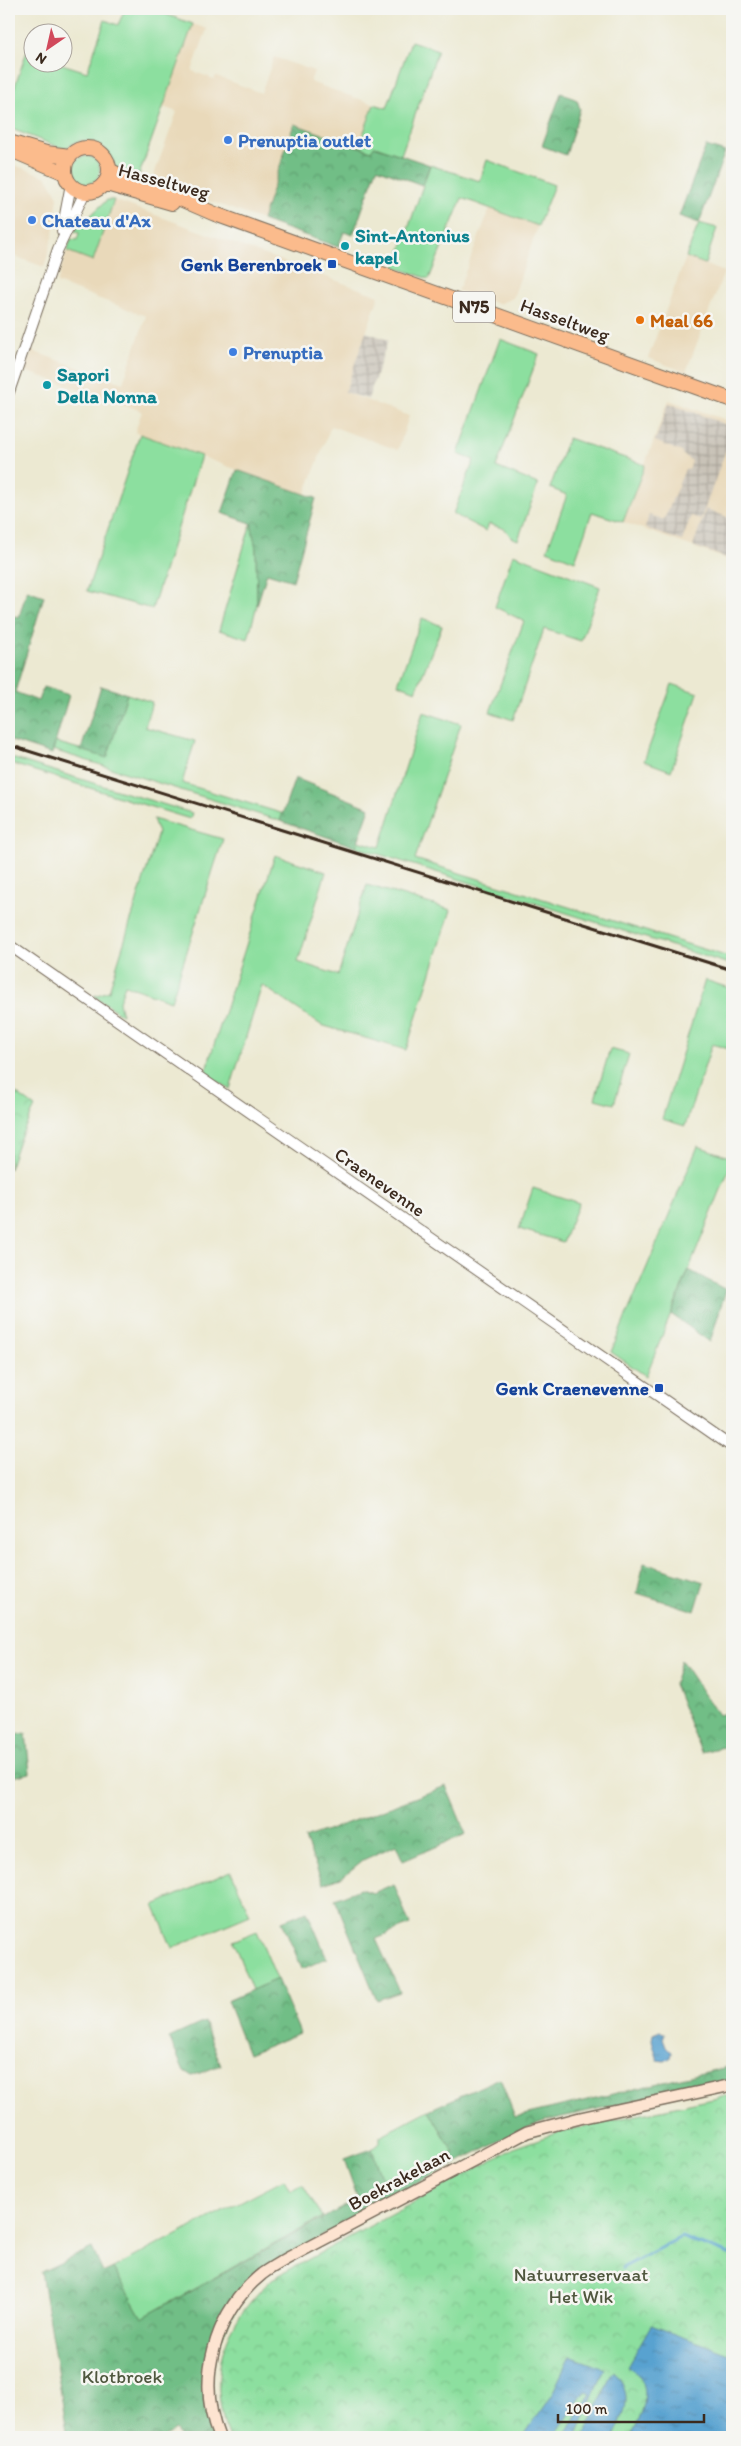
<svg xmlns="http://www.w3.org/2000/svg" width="741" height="2446" font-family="Itim,sans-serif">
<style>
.built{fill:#e9d9ba}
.industrial{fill:url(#industrial-grid)}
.grass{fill:#8cdf9f;stroke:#64845e}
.forest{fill:url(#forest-crowns);stroke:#567452}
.park{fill:url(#park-crowns);stroke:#64845e}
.water{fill:url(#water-ripples);stroke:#4a6677}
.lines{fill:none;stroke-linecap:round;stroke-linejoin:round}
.stream{stroke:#59a2d0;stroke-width:3}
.tertiary-casing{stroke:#796d5d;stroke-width:12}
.secondary-casing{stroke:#796d5d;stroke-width:14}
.primary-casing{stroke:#796d5d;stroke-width:16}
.tertiary{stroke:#fff;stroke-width:10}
.secondary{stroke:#fde4d1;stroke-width:11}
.primary{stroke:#fbbb8c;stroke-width:14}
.rail{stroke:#3b2a1e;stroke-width:3}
.shop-dot{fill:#3f7fe0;stroke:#f6f6f2;stroke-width:2}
.culture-dot{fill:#0f9aa8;stroke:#f6f6f2;stroke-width:2}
.transit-dot{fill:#1a4fb4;stroke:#f6f6f2;stroke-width:2}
.food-dot{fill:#e8710a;stroke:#f6f6f2;stroke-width:2}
.labels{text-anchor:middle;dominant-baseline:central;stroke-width:5;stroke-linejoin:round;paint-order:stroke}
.shield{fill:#f6f6f2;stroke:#73675e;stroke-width:1}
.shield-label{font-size:18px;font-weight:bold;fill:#3b2a1e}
.shop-label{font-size:19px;font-weight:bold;fill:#366cbe;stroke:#f6f6f2;text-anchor:start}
.street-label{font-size:19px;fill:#3b2a1e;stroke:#f6f6f2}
.culture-label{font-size:19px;font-weight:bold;fill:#0d838f;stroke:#f6f6f2;text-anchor:start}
.transit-label{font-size:19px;font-weight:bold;fill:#164399;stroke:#f6f6f2;text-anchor:end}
.food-label{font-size:19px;font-weight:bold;fill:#c56008;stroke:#f6f6f2;text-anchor:start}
.park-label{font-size:19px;fill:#4f573e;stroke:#f6f6f2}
</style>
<defs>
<pattern id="industrial-grid" width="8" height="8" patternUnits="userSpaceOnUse" patternTransform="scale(1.25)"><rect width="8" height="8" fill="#c9c3b8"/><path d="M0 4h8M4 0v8" fill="none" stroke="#a49f95"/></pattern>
<pattern id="forest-crowns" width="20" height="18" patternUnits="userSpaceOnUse" patternTransform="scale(1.25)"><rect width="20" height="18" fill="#71be86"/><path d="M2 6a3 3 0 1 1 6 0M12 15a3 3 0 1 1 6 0" fill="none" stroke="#5e9b6d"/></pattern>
<pattern id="park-crowns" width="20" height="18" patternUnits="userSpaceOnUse" patternTransform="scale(1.25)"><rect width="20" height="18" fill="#8cdf9f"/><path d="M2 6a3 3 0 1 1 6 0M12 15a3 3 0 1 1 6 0" fill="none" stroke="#7ac088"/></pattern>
<pattern id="water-ripples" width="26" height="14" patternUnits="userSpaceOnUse" patternTransform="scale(1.25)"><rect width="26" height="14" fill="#59a2d0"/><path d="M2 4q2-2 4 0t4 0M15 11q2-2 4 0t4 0" fill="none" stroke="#4b84a8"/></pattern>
</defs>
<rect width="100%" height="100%" fill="#f6f6f2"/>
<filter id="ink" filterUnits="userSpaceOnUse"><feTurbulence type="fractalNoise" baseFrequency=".02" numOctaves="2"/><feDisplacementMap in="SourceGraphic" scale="10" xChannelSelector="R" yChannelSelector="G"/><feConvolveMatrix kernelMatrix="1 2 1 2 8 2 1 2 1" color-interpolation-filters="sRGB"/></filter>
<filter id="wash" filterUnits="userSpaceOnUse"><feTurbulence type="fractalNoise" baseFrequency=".0096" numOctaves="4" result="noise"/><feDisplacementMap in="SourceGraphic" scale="20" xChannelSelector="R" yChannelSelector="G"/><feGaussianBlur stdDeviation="1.12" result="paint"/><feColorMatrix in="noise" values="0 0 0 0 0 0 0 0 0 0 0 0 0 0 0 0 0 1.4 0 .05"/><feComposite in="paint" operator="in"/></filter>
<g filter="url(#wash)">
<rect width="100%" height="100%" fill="#ece9d2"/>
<g class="built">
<path d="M193 24 207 29 192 71 214 79 216 76 261 93 274 57 314 71 310 82 374 104 359 146 294 124 262 220 152 180 177 112 163 107Z"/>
<path d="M9 163 47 177 58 197 53 235 44 267 9 254Z"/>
<path d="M114 200 379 296 345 392 409 416 398 450 331 426 305 495 135 432 142 411 25 371 32 351 123 383 146 316 57 283 67 251 93 260Z"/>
<path d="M490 208 538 226 513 298 498 304 458 291Z"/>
<path d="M686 257 724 272 686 372 648 358Z"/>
<path d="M669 400 732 422V561L623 522Z"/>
</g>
<g class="industrial">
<path d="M366 332 388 340 368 399 345 392Z"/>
<path d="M669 403 732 427V433L701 519 691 516 682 541 645 528 649 515 664 520 685 469 689 470 692 461 683 455 682 452 655 441Z"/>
<path d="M706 509 732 519V543L727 558 693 546Z"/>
</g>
<g class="grass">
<path d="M125 9H151L193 24 139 175 116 168C110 153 98 138 80 141 73 142 69 148 61 148L9 128V103L27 51 32 53V62L59 63 87 72 105 20 118 25Z"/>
<path d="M411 41 438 50 401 155 375 146 371 151 359 146 374 104 387 108Z"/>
<circle cx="86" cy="170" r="14"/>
<path d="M487 160 554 185 538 226 462 198 429 279 395 267 430 165 480 181Z"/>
<path d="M107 200H114L93 261 67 251 71 239 77 240 79 233 74 231Z"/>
<path d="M699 223 717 228 705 264 686 257Z"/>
<path d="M500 339 539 354 496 467 538 484 518 540 511 537 505 529 489 524 486 531 453 514 474 460 458 454Z"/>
<path d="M140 434 201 456 152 609 87 591Z"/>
<path d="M568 438 645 465 623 522 592 512 575 561 547 550 567 495 550 488Z"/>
<path d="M251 523 256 549 257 605 248 639 219 630Z"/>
<path d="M513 554 600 587 581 641 544 629 513 720 490 712 524 621 495 607Z"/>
<path d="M422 618 442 626 416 691 398 684Z"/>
<path d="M672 684 698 693 671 771 644 761Z"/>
<path d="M127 694 152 702 145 727 195 741 182 783 284 814 280 821 53 750 55 742 107 757Z"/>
<path d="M423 712 461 724 415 859 732 958V965L356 847 358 841 380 847Z"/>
<path d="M9 757 18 760 192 813 190 819 9 763Z"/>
<path d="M153 819 223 839 171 1001 125 985 119 1002 122 1015 94 996 109 991 158 833Z"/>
<path d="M275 855 326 872 298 962 338 975 367 885 451 910 406 1050 321 1025 262 985 230 1089 205 1073Z"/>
<path d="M705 980 732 989V1050L712 1044 685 1126 662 1119Z"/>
<path d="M610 1049 629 1054 614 1104 595 1099Z"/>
<path d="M698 1146 732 1158V1162L646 1376 611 1352Z"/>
<path d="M533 1188 579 1203 563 1242 519 1229Z"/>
<path d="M231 1871 250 1915 172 1948 154 1905Z"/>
<path d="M257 1931 277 1979 252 1990 233 1941Z"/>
<path d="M429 2110 454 2153 384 2184 372 2149 380 2142V2136Z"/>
<path d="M284 2179 290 2191 302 2184 323 2217 142 2318 113 2268Z"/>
</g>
<g class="forest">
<path d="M561 93 577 100 580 109 566 155 542 146Z"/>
<path d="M294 124 371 151 374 146 430 165 422 185 377 168 353 235 344 232 338 247 262 220Z"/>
<path d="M706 146 725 152 699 223 679 216Z"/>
<path d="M237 470 316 498 293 581 267 573 257 605 256 549 251 523 222 513Z"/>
<path d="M27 590 44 596 15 692 38 701 43 687 69 695 52 754 9 740V615L19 617Z"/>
<path d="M101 686 127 694 107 758 81 750Z"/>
<path d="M295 778 370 808 356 847 280 821Z"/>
<path d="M689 1270 726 1290 710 1342 671 1314Z"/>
<path d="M644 1563 704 1582 695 1611 637 1593Z"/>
<path d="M681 1660 718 1715 732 1712V1745L701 1752 674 1684Z"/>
<path d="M26 1733 30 1773 9 1778V1736Z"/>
<path d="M446 1786 466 1834 403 1861 396 1845 363 1860 341 1878 323 1884 305 1839Z"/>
<path d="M394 1884 410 1925 376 1939 400 1992 377 2000 335 1899 360 1889 373 1893Z"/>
<path d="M307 1911 327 1958 302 1969 282 1921Z"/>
<path d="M277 1979 300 2033 248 2054 227 2001Z"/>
<path d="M204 2022 221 2065 192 2076 184 2071 169 2038Z"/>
<path d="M732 2066V2079L544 2121 512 2134 393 2196 253 2275 205 2370 204 2397 212 2437H178L175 2430 163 2437H68L41 2272 92 2248 103 2273 113 2268 142 2318 358 2199 344 2159 372 2149 384 2184 454 2153 429 2110 500 2078 515 2117Z"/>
</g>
<g class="park">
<path d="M9 1088 35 1107 19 1140 9 1169Z"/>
<path d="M732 2095V2437H228C207 2369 222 2327 272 2279L516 2147 562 2131Z"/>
</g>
<g class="water">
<path d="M660 2031 665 2034 663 2038 666 2046 671 2051 670 2058 665 2061 658 2060 652 2041 653 2034Z"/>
<path d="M651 2325 732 2355V2437H631C639 2422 652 2394 640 2377 637 2373 631 2370 627 2367Z"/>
<path d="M570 2356 605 2369 576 2437H564L591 2393 585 2390 554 2437H523L552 2394Z"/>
<path d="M615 2371C634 2397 625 2411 614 2437H584L609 2380Z"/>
</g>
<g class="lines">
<path class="stream" d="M622 2268 681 2237 732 2256"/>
</g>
</g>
<g filter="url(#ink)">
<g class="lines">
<g class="tertiary-casing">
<g id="tertiary">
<path d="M62 231 71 184"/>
<path d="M9 392 58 249 85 192"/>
<path d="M9 945 732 1447"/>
</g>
</g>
<g class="secondary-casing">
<path id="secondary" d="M219 2437C196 2380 214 2313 262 2274 270 2268 279 2263 288 2258L527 2132 580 2118 732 2085"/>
</g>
<g class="primary-casing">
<g id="primary">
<path d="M9 142 46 153 70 156"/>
<circle cx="87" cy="170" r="22"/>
<path d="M11 150 65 173"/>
<path d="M109 170 125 178 155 188 215 214 732 400"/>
<path d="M103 185H110L172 203"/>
</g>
</g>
<use href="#tertiary" class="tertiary"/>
<use href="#secondary" class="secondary"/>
<use href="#primary" class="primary"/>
<path class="rail" d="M9 745 732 970"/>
</g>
</g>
<g class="shop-dot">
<circle cx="228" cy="140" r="5"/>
<circle cx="32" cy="220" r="5"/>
<circle cx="233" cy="352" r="5"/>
</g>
<g class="culture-dot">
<circle cx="345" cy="246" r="5"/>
<circle cx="47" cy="385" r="5"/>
</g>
<g class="transit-dot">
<rect x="327" y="259" width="10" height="10" rx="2.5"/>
<rect x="654" y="1383" width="10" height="10" rx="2.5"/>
</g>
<circle class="food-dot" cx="640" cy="320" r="5"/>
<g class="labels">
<rect class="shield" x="453" y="291.5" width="42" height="31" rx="4"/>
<g class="shield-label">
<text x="474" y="307">N75</text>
</g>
<g class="shop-label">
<text x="238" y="140">Prenuptia outlet</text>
<text x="42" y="220">Chateau d'Ax</text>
<text x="243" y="352">Prenuptia</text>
</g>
<g class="street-label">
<text transform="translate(164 181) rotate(15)">Hasseltweg</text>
<text transform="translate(565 320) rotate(20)">Hasseltweg</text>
<text transform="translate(380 1182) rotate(35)">Craenevenne</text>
<text transform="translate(399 2179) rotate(-28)">Boekrakelaan</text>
</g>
<g class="culture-label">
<text x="355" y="235">Sint-Antonius<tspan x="355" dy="22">kapel</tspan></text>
<text x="57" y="374">Sapori<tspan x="57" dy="22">Della Nonna</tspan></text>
</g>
<g class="transit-label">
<text x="322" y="264">Genk Berenbroek</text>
<text x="649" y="1388">Genk Craenevenne</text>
</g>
<g class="food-label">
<text x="650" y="320">Meal 66</text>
</g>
<g class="park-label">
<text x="581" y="2274">Natuurreservaat<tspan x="581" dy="22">Het Wik</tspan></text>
<text x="122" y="2376">Klotbroek</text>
</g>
</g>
<rect width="741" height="2446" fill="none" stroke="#f6f6f2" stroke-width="30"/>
<g transform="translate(48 48) rotate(214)"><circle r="24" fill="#f6f6f2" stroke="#aba49d"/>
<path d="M0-4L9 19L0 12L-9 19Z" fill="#d1495b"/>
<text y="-8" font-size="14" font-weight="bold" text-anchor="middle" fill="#3b2a1e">N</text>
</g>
<path d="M558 2414v8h146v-8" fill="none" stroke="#3b2a1e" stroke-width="2.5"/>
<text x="566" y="2414" font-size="15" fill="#3b2a1e" stroke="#f6f6f2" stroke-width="4" paint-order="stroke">100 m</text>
</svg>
